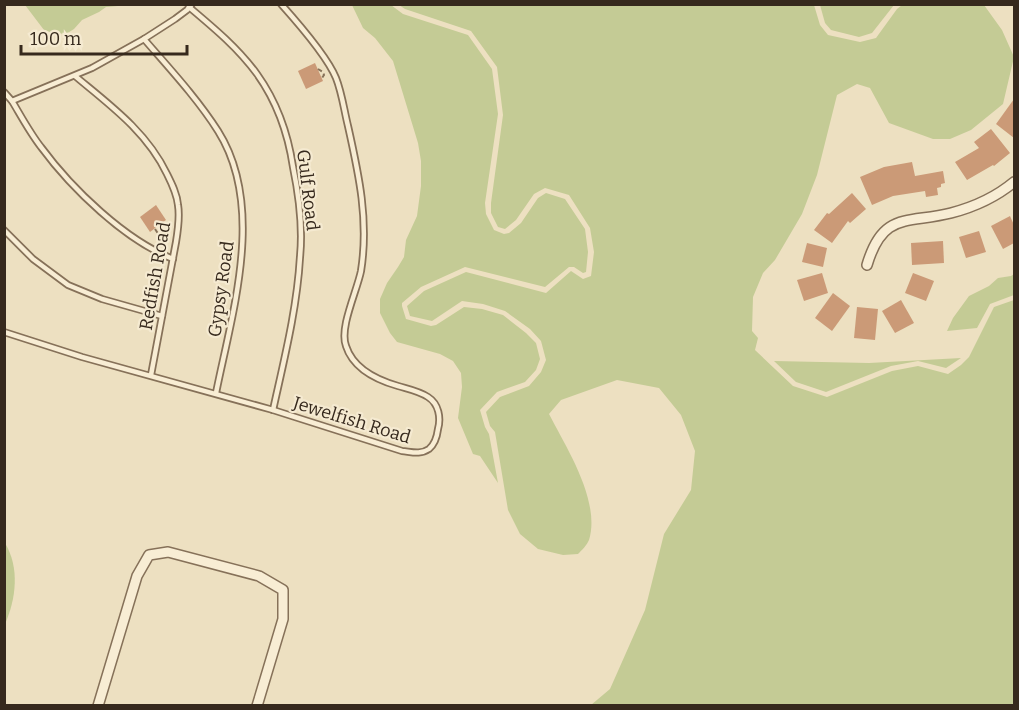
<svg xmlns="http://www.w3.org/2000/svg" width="1019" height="710" font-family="Bitter,serif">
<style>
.green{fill:#c4cb95}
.building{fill:#cb9a77}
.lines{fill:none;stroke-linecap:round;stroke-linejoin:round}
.service-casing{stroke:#867159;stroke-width:8}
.minor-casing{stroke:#867159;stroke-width:12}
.path{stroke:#867159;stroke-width:2;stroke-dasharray:4.5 3;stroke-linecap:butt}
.service{stroke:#f8edd4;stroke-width:4.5}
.minor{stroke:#f8edd4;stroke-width:9}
.labels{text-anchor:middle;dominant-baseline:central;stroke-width:4.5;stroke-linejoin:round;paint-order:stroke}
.street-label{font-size:18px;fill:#36291d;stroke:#f5ead1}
</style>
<rect width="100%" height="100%" fill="#ede0c1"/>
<g class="green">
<path d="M25 5H130L106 7 99 12 82 20 74 29 66 34 53 33 44 30Z"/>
<path d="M352 5H391L403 14 468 35 492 69 498 114 485 203 486 214 494 230 504 234 509 233 521 223 538 198 546 193 565 199 585 229 588 252 586 272 583 273 574 267H569L545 287 465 267 421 287 402 303V306L406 319 431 326 436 325 464 307 482 309 503 315 526 333 536 343 540 359 536 370 525 382 497 392 480 410 485 427 489 434 498 483 480 456 473 454 458 418 462 387 461 373 453 361 440 354 397 342 390 333 380 313V299L387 283 398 267 404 257 406 240 417 216 421 186V161L418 143 393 61 375 38 363 28Z"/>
<path d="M399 5H814L820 25 828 35 860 42 876 38 897 9 902 5H984L1002 30 1014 57 1003 104 971 130 950 139H933L889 123 870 88 857 84 837 95 817 175 802 214 775 260 763 273 753 297 752 331 758 338 755 350 793 386 827 397 892 371 918 366 948 374 961 365 969 357 994 307 1014 300V705H591L610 689 645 610 664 534 691 490 695 451 681 415 659 388 617 380 561 400 549 414C566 447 601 501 589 540 587 545 582 550 578 554L563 555 538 549 520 534 508 510 495 432 490 426 486 412 500 397 529 386 541 372 546 360 541 341 530 329 505 311 483 304 462 301 432 321 410 316 407 306 424 291 466 272 546 293 571 271 583 279 591 276 594 252 590 228 569 195 545 188 534 194 516 220 505 229 498 227 491 213V203L503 115 497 67 471 31 405 9Z"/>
<path d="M820 5V4L894 5 872 33 859 37 831 30 825 23Z"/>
<path d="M1014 274V295L990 304 977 328 947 331 953 318 969 296 989 286 998 278 1011 276Z"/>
<path d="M961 358 946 368 918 361 891 366 826 392 796 382 774 361 869 363Z"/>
<path d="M5 543C20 568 16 599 5 624Z"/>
</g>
<g class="building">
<path d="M315 63 323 81 306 89 298 71Z"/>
<path d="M1014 99V138L996 124Z"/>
<path d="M991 129 1010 153 994 166 993 165 967 180 955 162 979 148 974 142Z"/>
<path d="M912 162 915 176 943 171 945 183 941 184V187L937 188 938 195 926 197 925 191 893 196 872 205 860 177 884 167Z"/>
<path d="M852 193 866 209 850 223 848 221 832 243 814 230 827 213 829 214Z"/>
<path d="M156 205 166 220 150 232 140 217Z"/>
<path d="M1010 216 1014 225V243L1003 249 991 226Z"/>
<path d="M979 231 986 252 966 258 959 237Z"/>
<path d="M943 241 944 263 912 265 911 243Z"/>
<path d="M807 243 827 248 823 267 802 262Z"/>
<path d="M822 273 828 293 804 301 797 280Z"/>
<path d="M913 273 934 281 926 301 905 293Z"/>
<path d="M833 293 850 306 832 331 815 318Z"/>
<path d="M901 300 914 323 895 333 882 311Z"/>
<path d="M857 307 878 309 875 340 854 338Z"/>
</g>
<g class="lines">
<g class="service-casing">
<g id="service">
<path d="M189 7C214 28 238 48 257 74 277 102 288 133 293 167 299 196 303 227 300 257 297 309 284 360 273 410"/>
<path d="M144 39C169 68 197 98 218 131 266 207 232 313 216 393"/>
<path d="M75 76C110 105 147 132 167 174 172 184 177 194 178 205 180 217 178 230 176 242L151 375"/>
<path d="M4 92 12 101 92 68 144 39 175 19 187 10 192 4"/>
<path d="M12 101C21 116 30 133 41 147 72 189 125 240 173 259"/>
<path d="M4 230 33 259 68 285 102 299 162 316"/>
<path d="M4 332 82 357 273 410 402 451C412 452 420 455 429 449 435 444 437 437 438 429 441 418 439 404 428 397 419 391 408 389 398 386 377 380 353 368 346 346 339 328 357 291 361 271 369 221 359 175 348 126 344 110 342 93 336 78 327 56 298 23 281 4"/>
</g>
</g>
<g class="minor-casing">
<g id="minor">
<path d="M867 265C883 211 907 224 951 213 974 207 996 197 1014 182"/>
<path d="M98 706 137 576 149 555 168 552 259 576 283 590V619L257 706"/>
</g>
</g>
<g class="path">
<path d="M318 69 323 72 324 75 322 78"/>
<path d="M163 223 165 226"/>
<path d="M155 229 161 238"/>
</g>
<use href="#service" class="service"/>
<use href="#minor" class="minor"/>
</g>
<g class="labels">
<g class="street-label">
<text transform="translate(308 190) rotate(83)">Gulf Road</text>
<text transform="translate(155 276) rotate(-80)">Redfish Road</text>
<text transform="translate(221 289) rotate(-82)">Gypsy Road</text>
<text transform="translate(352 420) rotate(17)">Jewelfish Road</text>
</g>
</g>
<rect width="1019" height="710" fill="none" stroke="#36291d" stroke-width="12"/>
<path d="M21 45v9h166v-9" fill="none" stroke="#36291d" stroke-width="3"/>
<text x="30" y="45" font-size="18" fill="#36291d" stroke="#f5ead1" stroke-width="4.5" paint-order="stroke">100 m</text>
</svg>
